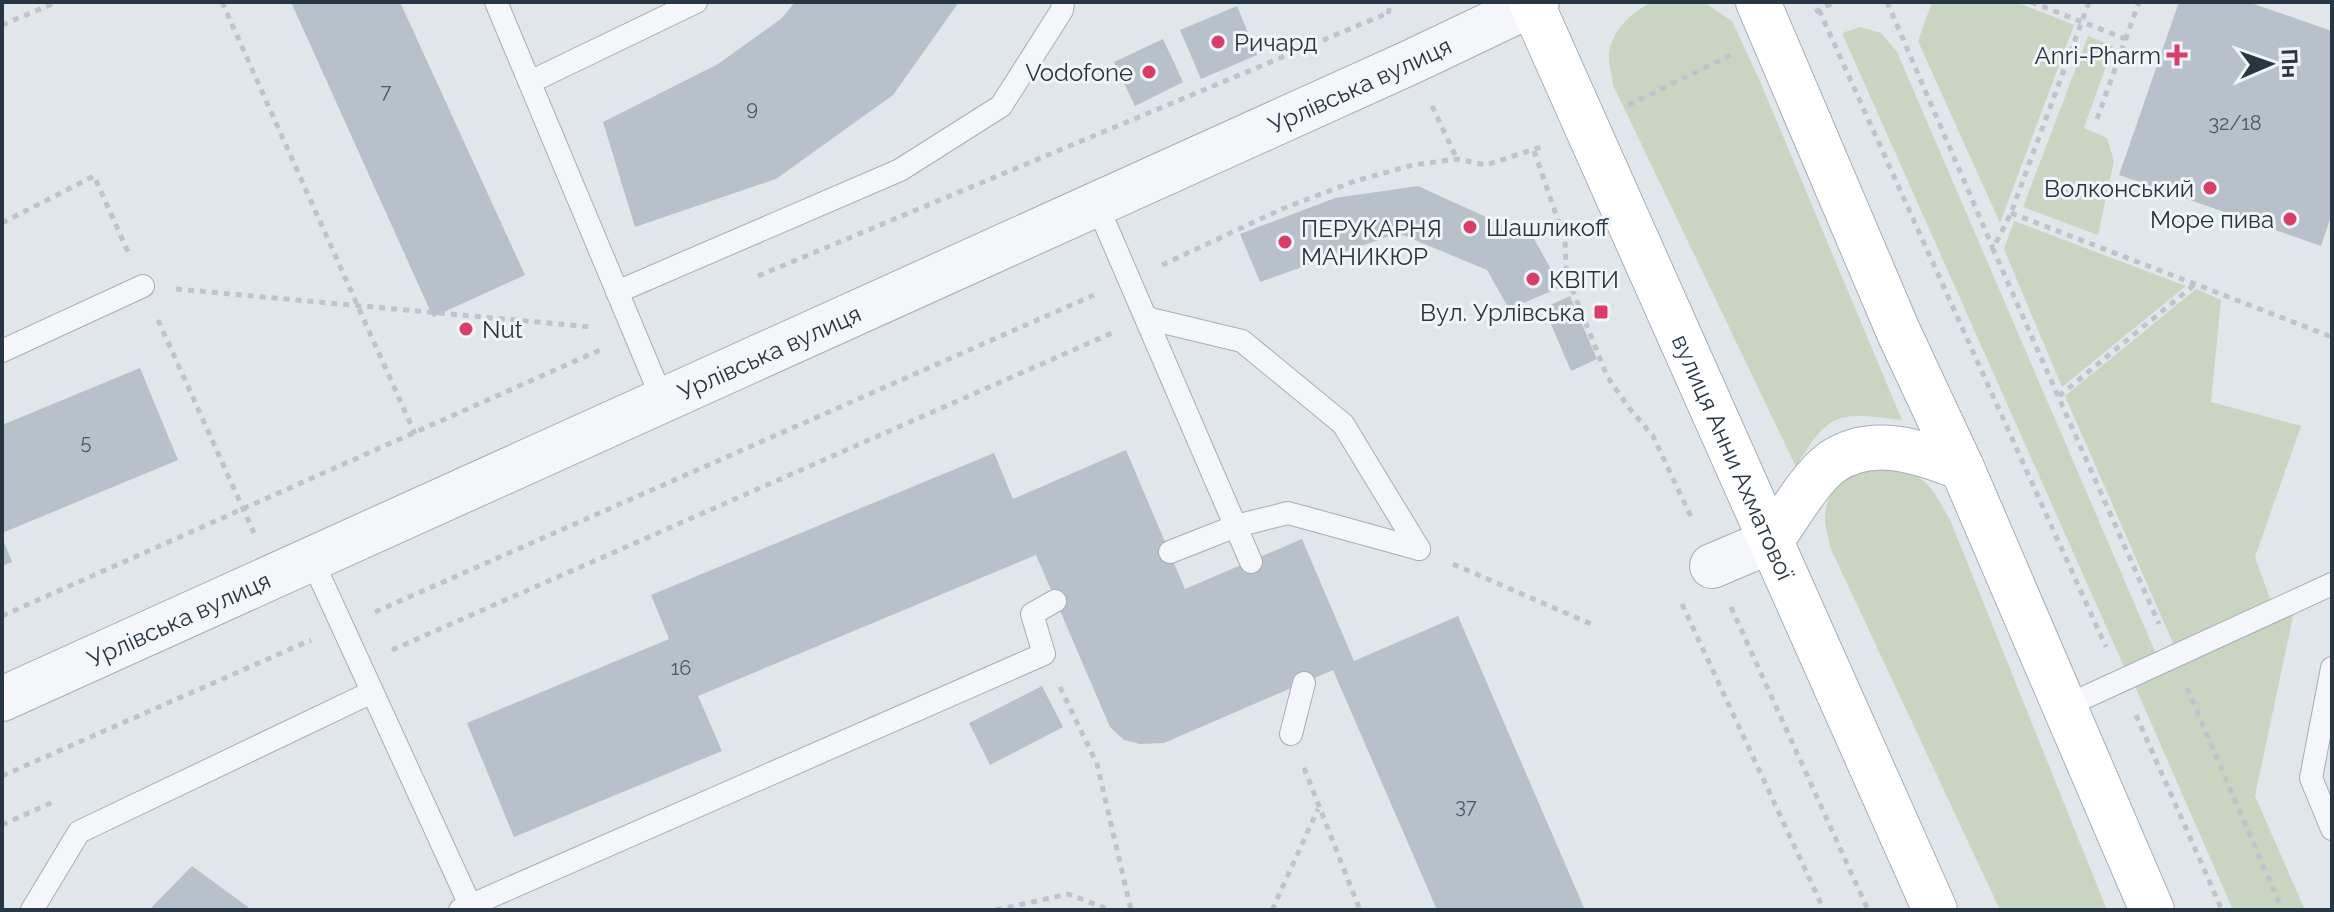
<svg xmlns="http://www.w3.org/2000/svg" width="2334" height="912" font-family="Raleway,sans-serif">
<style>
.green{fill:#c9d5c1}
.building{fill:#b8c0c9}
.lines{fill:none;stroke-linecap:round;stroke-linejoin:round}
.service-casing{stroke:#a6aeb6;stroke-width:24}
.minor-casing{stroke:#a6aeb6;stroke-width:46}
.secondary-casing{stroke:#a6aeb6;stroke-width:46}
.path{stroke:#bfc4ca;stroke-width:5;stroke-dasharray:6 6;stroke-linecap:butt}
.service{stroke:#f4f6f9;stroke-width:22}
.minor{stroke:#f4f6f9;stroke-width:44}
.secondary{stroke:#fff;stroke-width:44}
.poi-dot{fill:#d93d68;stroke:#f1f5f8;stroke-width:3}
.labels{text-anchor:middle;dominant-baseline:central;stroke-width:6;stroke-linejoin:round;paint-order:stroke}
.number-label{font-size:20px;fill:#4c5865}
.poi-label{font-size:24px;fill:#283644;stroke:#f1f5f8;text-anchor:start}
.street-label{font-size:24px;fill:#283644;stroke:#f1f5f8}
</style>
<rect width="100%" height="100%" fill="#e1e6eb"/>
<g class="green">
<path d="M1653 2H1696L1708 5 1732 21 1759 79 1902 420C1838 412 1829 411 1796 467L1613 85C1612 75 1608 62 1609 53 1613 28 1633 11 1653 2Z"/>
<path d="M1932 2H2016L2074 25 2000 223 1918 41Z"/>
<path d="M1860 27 1881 33 1897 52 2157 656 2126 671 1842 33Z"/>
<path d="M2088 36 2113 46 2084 128 2107 138 2114 161 2098 235 2023 207Z"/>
<path d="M2014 221 2186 286 2062 387 2004 249Z"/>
<path d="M2196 289 2221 300 2211 402 2301 426 2255 557 2273 607 2176 650 2065 396Z"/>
<path d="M1882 465C1927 474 1930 484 1951 522L2107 910H2000L1830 547C1829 537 1824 525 1825 515 1828 482 1854 472 1882 465Z"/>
<path d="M2295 607 2255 796 2305 910H2233L2134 684Z"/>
</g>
<g class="building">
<path d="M291 2H400L525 275 433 317Z"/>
<path d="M795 2H959L893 95 776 179 635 227 603 122 718 64 782 18Z"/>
<path d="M2179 2H2248L2332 31V213L2321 246 2119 175Z"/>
<path d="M1237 6 1257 55 1201 79 1180 30Z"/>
<path d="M1163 39 1183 82 1135 106 1114 62Z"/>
<path d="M1418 186 1534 239 1561 287 1509 309 1487 270 1398 233 1260 282 1240 234 1335 198Z"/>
<path d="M1570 296 1597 359 1571 371 1544 308Z"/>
<path d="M140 368 178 460 2 533V425Z"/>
<path d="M1126 450 1185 589 1302 539 1354 661 1458 616 1585 910H1437L1333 670 1164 743 1140 744 1124 740 1110 727 1036 555 698 696 722 751 514 837 467 723 669 639 651 595 994 453 1013 499Z"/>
<path d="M2 537 12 562 2 566Z"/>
<path d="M1042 686 1063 727 990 765 969 723Z"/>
<path d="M192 866 252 910H149Z"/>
</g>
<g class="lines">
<g class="service-casing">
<g id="service">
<path d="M496 2 663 401"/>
<path d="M530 82 696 2"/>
<path d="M1097 205 1251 562"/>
<path d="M617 292 900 170 1001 106 1062 10 1063 2"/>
<path d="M1146 318 1242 341 1343 424 1419 549"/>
<path d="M2 351 143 286"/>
<path d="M1170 552 1236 526 1288 513 1419 549"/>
<path d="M312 560 470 905"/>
<path d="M2332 668 2311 778 2332 829"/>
<path d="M2066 706 2332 584"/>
<path d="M1291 734 1304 683"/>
<path d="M32 910 79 832 372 692"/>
<path d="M460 910 1044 654 1032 614 1055 601"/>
</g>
</g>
<g class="minor-casing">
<g id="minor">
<path d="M1712 566 1771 541"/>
<path id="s1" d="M2 699 1411 62 1537 2"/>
</g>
</g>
<g class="secondary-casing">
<g id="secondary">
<path id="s2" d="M1531 2 1935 910"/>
<path d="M1758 2 1899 333 1962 468 2152 910"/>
<path d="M1771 541C1787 519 1810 478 1832 462 1873 434 1919 452 1962 468"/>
</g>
</g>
<g class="path">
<path d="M222 2 415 434"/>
<path d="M1887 2 1993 248"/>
<path d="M2031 2 2126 39"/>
<path d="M2089 2 2011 213 1993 249 2159 624"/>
<path d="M1819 10 2106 647"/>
<path d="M1815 12 1835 2"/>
<path d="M1388 14 1391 2"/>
<path d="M2 25 57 2"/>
<path d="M1628 105 1731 55"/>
<path d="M1432 106 1457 159"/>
<path d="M2097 119 2139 2"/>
<path d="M1534 151 1565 240 1566 267 1572 289 1607 376 1629 408 1653 436 1693 521"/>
<path d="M2011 213 2332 337"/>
<path d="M2 223 94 176 128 252"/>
<path d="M1162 265 1282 209 1355 181 1413 165 1457 159 1486 165 1544 146"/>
<path d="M758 276 1388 13"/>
<path d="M176 289 592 327"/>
<path d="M158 320 254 533"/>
<path d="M2059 396 2194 285"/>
<path d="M1453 564 1591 624"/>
<path d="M1682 604 1824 910"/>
<path d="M1731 607 1868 910"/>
<path d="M375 612 1094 295"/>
<path d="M2 616 600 350"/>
<path d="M392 650 1112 333"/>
<path d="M1060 687 1097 764 1131 910"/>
<path d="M2187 688 2282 910"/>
<path d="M2136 715 2222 910"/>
<path d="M1304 768 1360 910"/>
<path d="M2 776 311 640"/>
<path d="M2 825 55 801"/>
<path d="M996 910 1068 894 1110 910"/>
<path d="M1272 910 1318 809"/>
</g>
<use href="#service" class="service"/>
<use href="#minor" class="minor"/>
<use href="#secondary" class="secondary"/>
</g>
<g class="poi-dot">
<circle cx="1218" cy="42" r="8"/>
<path d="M2173 43h8v8h8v8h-8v8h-8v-8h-8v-8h8z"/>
<circle cx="1149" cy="72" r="8"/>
<circle cx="2210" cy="188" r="8"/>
<circle cx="2290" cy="219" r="8"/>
<circle cx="1470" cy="227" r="8"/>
<circle cx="1285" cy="242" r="8"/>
<circle cx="1533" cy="279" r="8"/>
<rect x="1593" y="304" width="16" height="16" rx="4"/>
<circle cx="466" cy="329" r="8"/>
</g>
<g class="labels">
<g class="number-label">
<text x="386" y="91">7</text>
<text x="752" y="108">9</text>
<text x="2235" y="123">32/18</text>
<text x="86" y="442">5</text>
<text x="681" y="668">16</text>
<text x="1466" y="806">37</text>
</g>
<g class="poi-label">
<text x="1234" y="42">Ричард</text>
<text x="2161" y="55" text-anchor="end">Anri-Pharm</text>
<text x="1133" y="72" text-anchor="end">Vodofone</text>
<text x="2194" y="188" text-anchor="end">Волконський</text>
<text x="2274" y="219" text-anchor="end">Море пива</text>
<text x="1486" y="227">Шашликоff</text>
<text x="1301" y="228">ПЕРУКАРНЯ<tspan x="1301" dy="28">МАНИКЮР</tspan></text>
<text x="1549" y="279">КВІТИ</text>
<text x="1585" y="312" text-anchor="end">Вул. Урлівська</text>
<text x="482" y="329">Nut</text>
</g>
<g class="street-label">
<text stroke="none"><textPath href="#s1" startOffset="1490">Урлівська вулиця</textPath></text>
<text stroke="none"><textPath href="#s1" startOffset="842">Урлівська вулиця</textPath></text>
<text stroke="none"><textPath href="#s2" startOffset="498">вулиця Анни Ахматової</textPath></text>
<text stroke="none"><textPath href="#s1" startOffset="194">Урлівська вулиця</textPath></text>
</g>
</g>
<rect width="2334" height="912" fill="none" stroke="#283644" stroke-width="8"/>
<g transform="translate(2270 64) rotate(88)" stroke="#f1f5f8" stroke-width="6" paint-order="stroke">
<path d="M0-6L14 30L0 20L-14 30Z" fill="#283644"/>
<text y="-12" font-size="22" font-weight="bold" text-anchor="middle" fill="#283644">Пн</text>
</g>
</svg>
